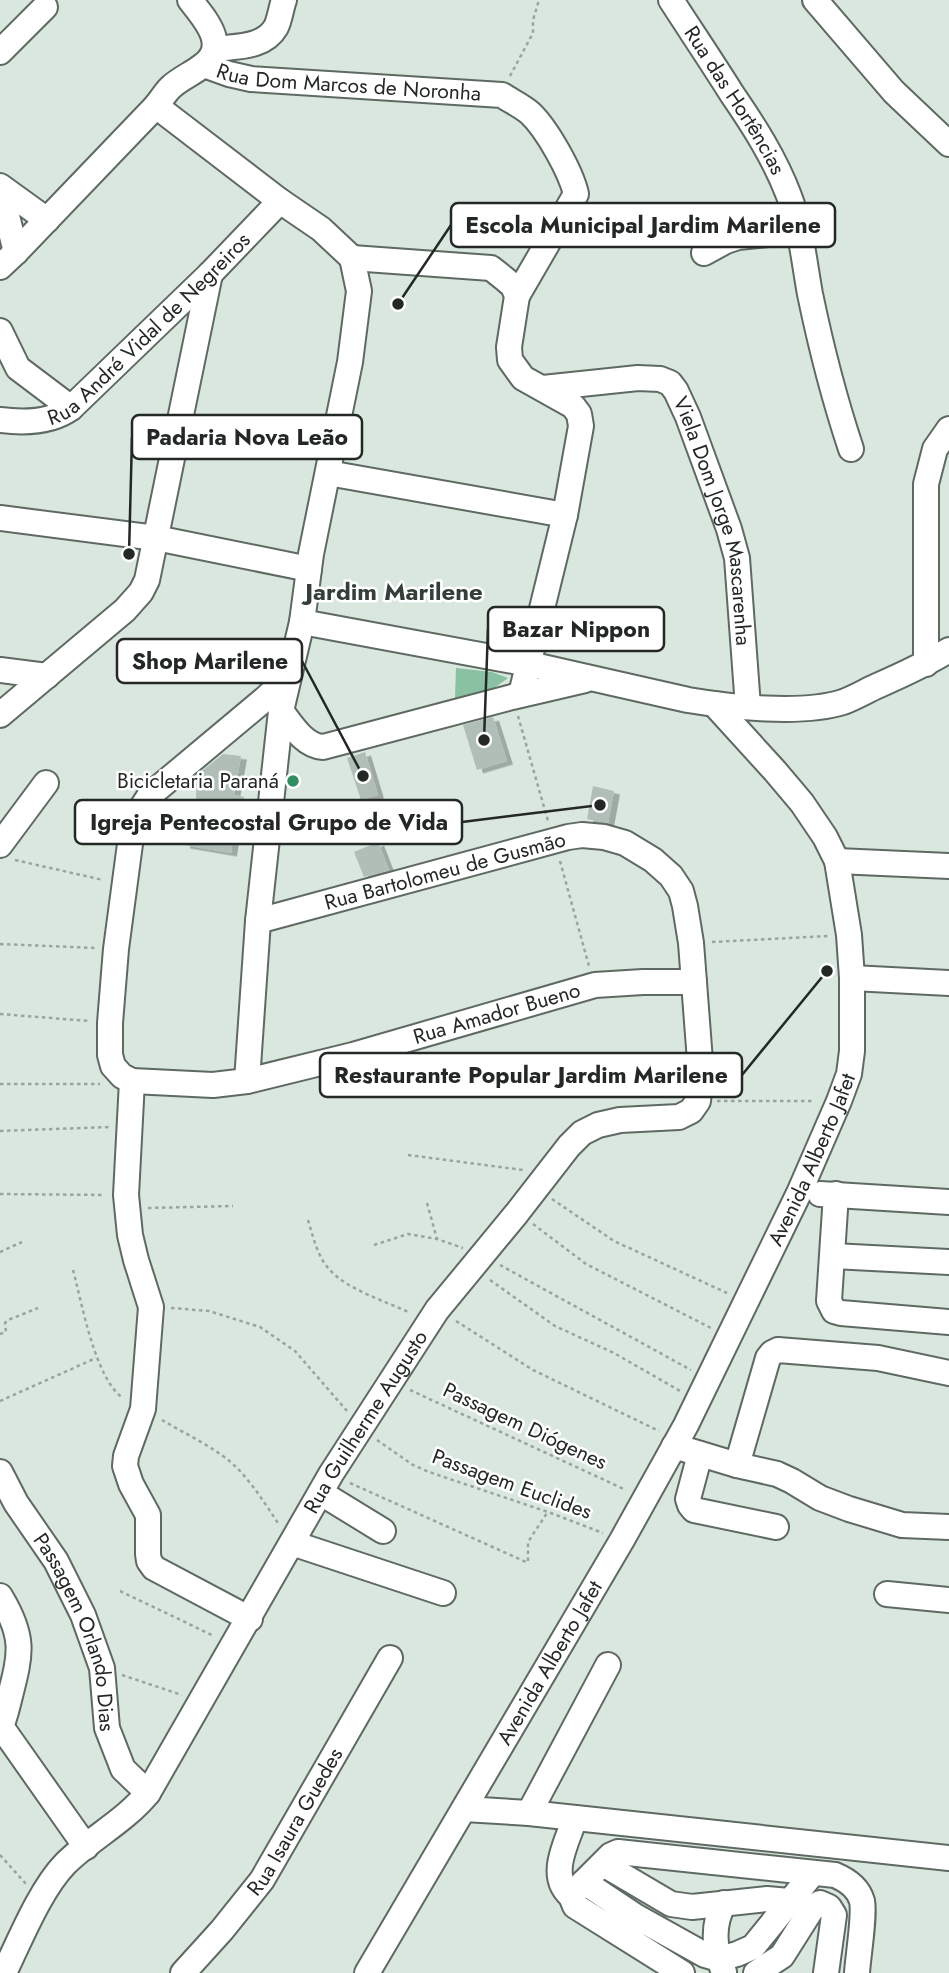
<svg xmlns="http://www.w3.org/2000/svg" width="949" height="1973" font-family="Jost,sans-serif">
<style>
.green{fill:#8ac1a3}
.building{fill:#b1beb7;filter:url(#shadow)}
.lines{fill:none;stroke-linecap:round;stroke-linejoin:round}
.minor-casing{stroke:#5e6962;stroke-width:28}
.path{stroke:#99a49e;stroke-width:2.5;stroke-dasharray:3.5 3.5;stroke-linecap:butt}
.minor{stroke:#fff;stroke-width:24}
.poi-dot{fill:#328d63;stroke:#fff;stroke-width:2.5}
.labels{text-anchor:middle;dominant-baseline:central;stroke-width:5;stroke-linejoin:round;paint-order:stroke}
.street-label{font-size:21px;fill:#232825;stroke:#fff}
.poi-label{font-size:21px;fill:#232825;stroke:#fff;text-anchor:end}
.quarter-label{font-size:24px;font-weight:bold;fill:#343f39;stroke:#fff}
.leader{fill:none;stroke:#232825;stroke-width:2.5}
.callout-dot{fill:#232825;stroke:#fff;stroke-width:2.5}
.callout{fill:#fff;stroke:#232825;stroke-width:2.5}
.callout-label{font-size:23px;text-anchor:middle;font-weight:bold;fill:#232825}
</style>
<defs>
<filter id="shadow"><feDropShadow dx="6" dy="3.5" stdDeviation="0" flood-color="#0004"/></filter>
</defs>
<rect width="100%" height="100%" fill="#d9e7df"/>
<path class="green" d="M456 668 492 672 508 678 494 688 459 698H455Z"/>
<g class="building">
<path d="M493 717 507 761 477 770 463 725Z"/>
<path d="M365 752 378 795 361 800 347 758Z"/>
<path d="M223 754 241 756 234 795 244 797 239 819H236L231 853 184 845 188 819 195 821 197 775Z"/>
<path d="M593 786 614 791 608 823 587 819Z"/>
<path d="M299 800 302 829 283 831 285 815 289 804Z"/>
<path d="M378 842 389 870 364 877 354 852Z"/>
</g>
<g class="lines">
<g class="minor-casing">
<g id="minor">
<path id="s1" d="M671 0C691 31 712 62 732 94 754 126 775 159 789 196 801 227 804 261 810 294 821 347 834 398 851 449"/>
<path d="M815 0 894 92 949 144"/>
<path d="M215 49C237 46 264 48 276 27 280 19 281 8 284 0"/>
<path d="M0 52 45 7"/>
<path id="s2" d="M204 65 229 74 251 79 502 95C511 101 522 106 530 113 547 129 571 172 576 194L517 296"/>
<path d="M156 106 280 201 321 229 352 258 359 291 350 362 311 554 302 622 281 711 258 921 247 1081"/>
<path d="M0 186 47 220"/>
<path d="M0 188 16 252"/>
<path d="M704 253 726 241 738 237 800 231"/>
<path d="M352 258 491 268 506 280 513 286 517 296 509 347 510 360 523 378 573 406 579 414 581 426 565 515 521 694"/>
<path d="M0 267 16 252 156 106C161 100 165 93 170 88 179 79 192 74 202 66 230 46 205 19 190 0"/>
<path d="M0 331 18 368 71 408"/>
<path id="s3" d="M543 388 638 378 660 379 670 383 676 391 688 417 729 529 737 558 748 707"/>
<path id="s4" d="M0 420C24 423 51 423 71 408L210 274 280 201"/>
<path d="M328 473 565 515"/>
<path d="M0 518 156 538 309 569"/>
<path d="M302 622 529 664 688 700C730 707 802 715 843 702 854 698 866 691 877 686 902 675 926 664 949 650"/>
<path d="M926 664V484L935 449 949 429"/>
<path d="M0 670 47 676"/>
<path id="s5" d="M289 676 266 698 150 795 137 815 130 844 116 949 110 1023V1055L113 1066 122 1076 132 1081 213 1085 247 1081 353 1055 595 985 643 982H694"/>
<path d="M281 711C292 725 304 746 323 747L512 697 585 680"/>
<path d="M0 715 125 610 141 592 147 580 210 274"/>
<path d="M0 845 46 783"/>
<path d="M837 861 949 866"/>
<path d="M852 978 949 983"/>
<path d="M132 1081 126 1195 130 1235 136 1260 151 1307 143 1409 126 1456 125 1466 131 1484 148 1515V1554L149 1561 154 1568 250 1619"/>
<path d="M820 1194 949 1202"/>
<path d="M836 1194 829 1301 834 1311 841 1313 949 1322"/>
<path d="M833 1256 949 1262"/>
<path d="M674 1446 737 1465 777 1474 792 1481 820 1498 849 1509 902 1525 949 1527"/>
<path d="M700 1454 688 1499 690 1505 694 1510 776 1527"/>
<path d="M737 1465 768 1358 772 1353 778 1350 878 1358 949 1373"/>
<path id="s6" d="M0 1472 16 1503 56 1561 83 1615 102 1668 107 1728 123 1769 148 1793"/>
<path d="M321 1493 383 1531"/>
<path d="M292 1543 443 1593"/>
<path d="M887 1594 949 1600"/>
<path d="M0 1596C25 1637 21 1653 10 1696 7 1707 5 1719 0 1728"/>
<path d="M0 1725 86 1847"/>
<path d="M464 1809 529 1813 949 1858"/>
<path d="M529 1813 608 1665"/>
<path d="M603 1864 671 1904 692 1907 767 1899 789 1901"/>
<path d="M584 1882 611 1855 618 1852 835 1875C847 1880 858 1887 862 1901 865 1915 858 1956 857 1973"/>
<path d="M571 1896C547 1876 567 1842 575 1818"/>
<path d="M724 1972C714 1950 712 1925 724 1903"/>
<path id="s7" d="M4 1973C20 1940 40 1890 65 1864 91 1838 124 1822 148 1793L331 1474 437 1310 517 1213 569 1146 582 1133 598 1125 620 1120 679 1117 691 1111 698 1101 701 1074 691 943 685 906 681 891 671 876 653 860 625 843 604 837 582 835 568 837 258 921"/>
<path id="s8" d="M183 1973 222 1930 262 1880 390 1658"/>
<path id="s9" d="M367 1973 622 1540 686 1425 799 1193 839 1101 849 1074 852 1051V978L849 935 837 861 825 837 802 803 775 771 714 704"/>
<path d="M682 1973 575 1906 571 1896 584 1882 635 1916 705 1955 719 1959 737 1954 753 1947 813 1873"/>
<path d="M756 1973 782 1956 813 1907 820 1903 829 1907 834 1915 826 1973"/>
</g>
</g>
<g class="path">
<path d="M510 76 533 33V20L539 0"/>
<path d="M518 716 548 821"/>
<path d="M15 860 103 880"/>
<path d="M560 861 589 966"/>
<path d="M712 942 828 936"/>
<path d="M0 944 96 948"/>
<path d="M0 1014 89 1021"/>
<path d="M0 1084H100"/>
<path d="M717 1101H815"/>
<path d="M0 1131 111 1127"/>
<path d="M408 1155 523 1170"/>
<path d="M0 1194 105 1195"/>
<path d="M552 1199 614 1241 727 1293"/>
<path d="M427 1203 437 1239"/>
<path d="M148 1208 233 1206"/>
<path d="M308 1220C313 1236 317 1256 329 1269 347 1290 386 1301 410 1313"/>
<path d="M533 1224 586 1264 711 1328"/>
<path d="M374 1245 408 1234 437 1239 463 1248"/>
<path d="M0 1252 22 1242"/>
<path d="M500 1265 691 1370"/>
<path d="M73 1270C82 1303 95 1379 123 1398"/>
<path d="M490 1280 555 1326 614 1353 680 1391"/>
<path d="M171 1308 209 1311 260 1327 295 1351 347 1411"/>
<path d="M456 1321 533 1370 659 1431"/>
<path d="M0 1334 6 1332 5 1323 8 1320 38 1308"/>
<path d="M410 1390 626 1490"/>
<path d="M0 1401 96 1358"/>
<path d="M162 1420C187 1435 219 1449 239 1470 254 1486 266 1505 278 1523"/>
<path d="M377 1440 413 1465 429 1472 548 1512 603 1533"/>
<path d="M350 1483 526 1562H528V1542L547 1513"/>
<path d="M120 1591 214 1636"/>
<path d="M122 1675 182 1695"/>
<path d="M0 1855 27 1885"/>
</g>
<use href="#minor" class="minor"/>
</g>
<circle class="poi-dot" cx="293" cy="781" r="7"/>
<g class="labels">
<g class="street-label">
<text stroke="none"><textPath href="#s2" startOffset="147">Rua Dom Marcos de Noronha</textPath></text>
<text stroke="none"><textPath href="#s1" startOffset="119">Rua das Hortências</textPath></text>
<text stroke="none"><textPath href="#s4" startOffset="184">Rua André Vidal de Negreiros</textPath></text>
<text stroke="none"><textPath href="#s3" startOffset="275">Viela Dom Jorge Mascarenha</textPath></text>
<text transform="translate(445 871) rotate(-15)">Rua Bartolomeu de Gusmão</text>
<text stroke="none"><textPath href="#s5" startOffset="859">Rua Amador Bueno</textPath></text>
<text stroke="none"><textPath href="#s9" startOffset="928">Avenida Alberto Jafet</textPath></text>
<text stroke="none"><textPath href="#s7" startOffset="665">Rua Guilherme Augusto</textPath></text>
<text transform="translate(525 1426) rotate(25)">Passagem Diógenes</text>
<text transform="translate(512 1484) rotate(20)">Passagem Euclides</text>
<text stroke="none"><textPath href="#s6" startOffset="180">Passagem Orlando Dias</textPath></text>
<text stroke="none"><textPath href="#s9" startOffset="360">Avenida Alberto Jafet</textPath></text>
<text stroke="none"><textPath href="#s8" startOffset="189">Rua Isaura Guedes</textPath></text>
</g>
<g class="poi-label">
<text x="279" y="781">Bicicletaria Paraná</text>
</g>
<g class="quarter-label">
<text x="394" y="591">Jardim Marilene</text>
</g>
</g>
<path class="leader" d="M398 304L451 225M129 554L132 437M484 740L488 629M363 776L302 661M600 805L462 822M827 971L742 1075"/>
<g class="callout-dot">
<circle cx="398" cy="304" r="7"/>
<circle cx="129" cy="554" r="7"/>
<circle cx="484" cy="740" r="7"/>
<circle cx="363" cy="776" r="7"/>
<circle cx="600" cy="805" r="7"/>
<circle cx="827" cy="971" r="7"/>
</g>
<g class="callout">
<rect x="451" y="203" width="384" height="44" rx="7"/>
<rect x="132" y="415" width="230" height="44" rx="7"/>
<rect x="488" y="607" width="176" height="44" rx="7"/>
<rect x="117" y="639" width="185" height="44" rx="7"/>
<rect x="75" y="800" width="387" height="44" rx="7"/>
<rect x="320" y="1053" width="422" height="44" rx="7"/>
</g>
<g class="callout-label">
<text x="643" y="233">Escola Municipal Jardim Marilene</text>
<text x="247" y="445">Padaria Nova Leão</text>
<text x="576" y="637">Bazar Nippon</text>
<text x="210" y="669">Shop Marilene</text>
<text x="269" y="830">Igreja Pentecostal Grupo de Vida</text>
<text x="531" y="1083">Restaurante Popular Jardim Marilene</text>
</g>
</svg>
